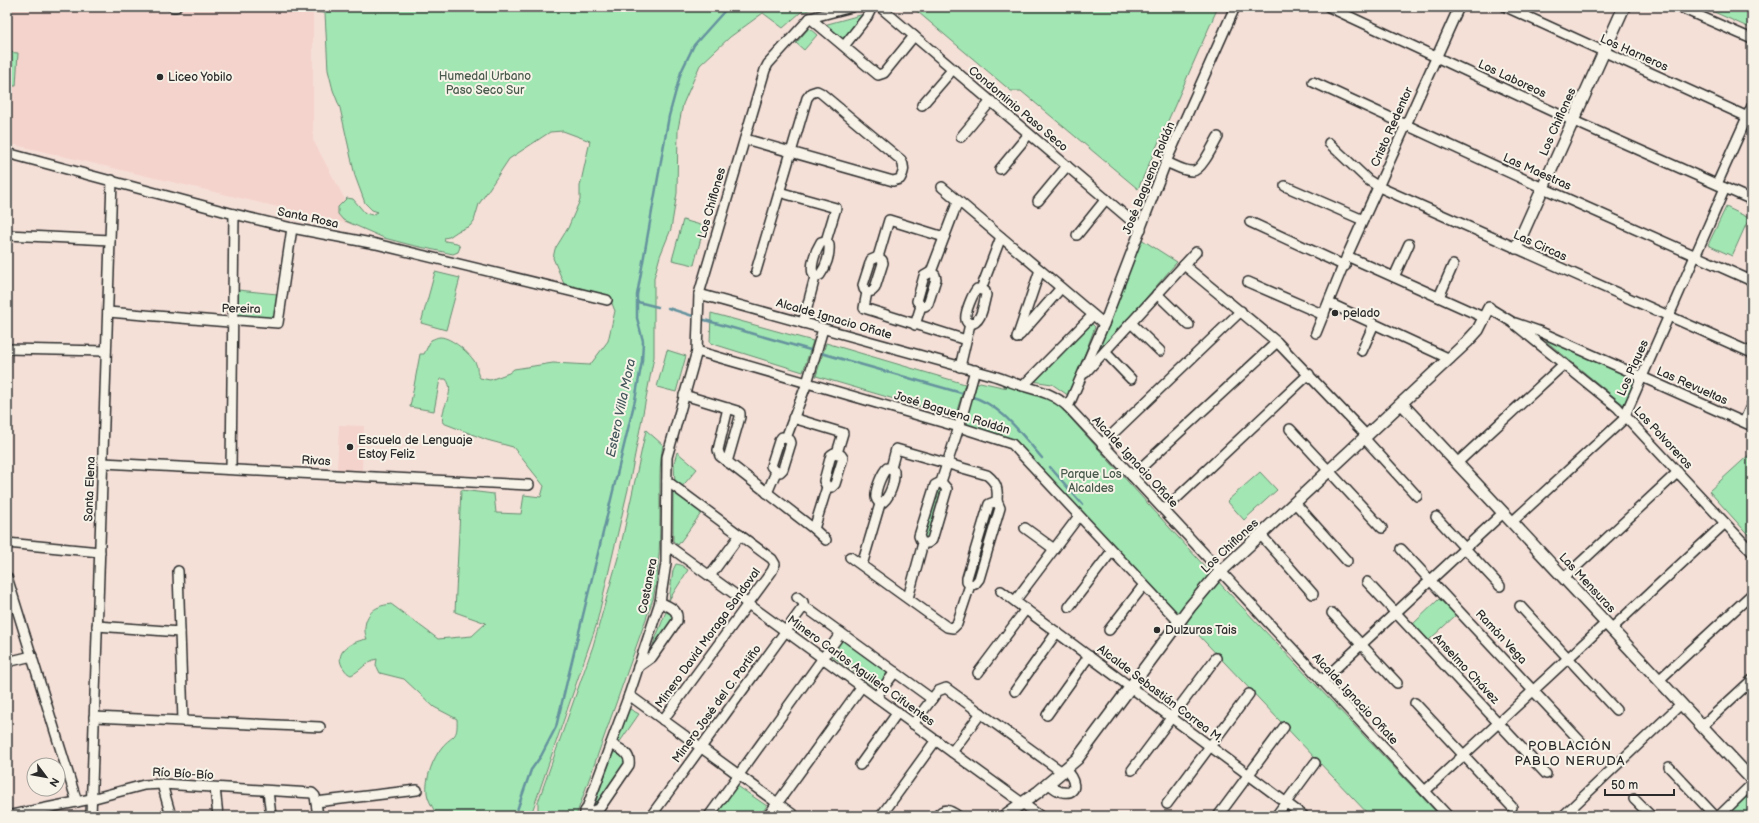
<svg xmlns="http://www.w3.org/2000/svg" width="1759" height="823" font-family="'Balsamiq Sans',sans-serif">
<style>
.built{fill:#f4d3cc}
.green{fill:#a2e7b3;stroke:#66896f}
.lines{fill:none;stroke-linecap:round;stroke-linejoin:round}
.stream{stroke:#65939e;stroke-width:2.5}
.minor-casing{stroke:#2b2b2b;stroke-width:12}
.tertiary-casing{stroke:#2b2b2b;stroke-width:14}
.minor{stroke:#f7f3e8;stroke-width:9}
.tertiary{stroke:#f7f3e8;stroke-width:11}
.poi-dot{fill:#2b2b2b;stroke:#f7f3e8;stroke-width:1.5}
.labels{text-anchor:middle;dominant-baseline:central;stroke-width:4;stroke-linejoin:round;paint-order:stroke}
.street-label{font-size:12px;fill:#2b2b2b;stroke:#f7f3e8}
.park-label{font-size:12px;fill:#495a4d;stroke:#f7f3e8}
.poi-label{font-size:12px;fill:#2b2b2b;stroke:#f7f3e8;text-anchor:start}
.water-label{font-size:13px;font-style:italic;fill:#43565b;stroke:#f7f3e8}
.neighbourhood-label{font-size:13px;letter-spacing:1px;fill:#2b2b2b;stroke:#f7f3e8}
</style>
<rect width="100%" height="100%" fill="#f5e0d8"/>
<filter id="ink" filterUnits="userSpaceOnUse"><feTurbulence type="fractalNoise" baseFrequency=".025" numOctaves="2"/><feDisplacementMap in="SourceGraphic" scale="8" xChannelSelector="R" yChannelSelector="G"/><feConvolveMatrix kernelMatrix="1 2 1 2 8 2 1 2 1" color-interpolation-filters="sRGB"/></filter>
<g filter="url(#ink)">
<g class="built">
<path d="M7 7H135L180 15 183 7H267L313 12V140L353 214 354 225 7 143Z"/>
<path d="M339 425 364 426 362 470 337 469Z"/>
</g>
<g class="green">
<path d="M240 7H822L801 12 783 28 763 13 730 37 700 65 683 104 678 129 677 193 671 229 660 256 654 278V357L629 485 596 626 532 812V816H437C434 809 428 801 427 793 425 779 433 758 442 747 453 734 458 740 457 719L434 707 404 679 380 673 376 665 377 659C366 661 361 671 351 675 346 673 345 670 342 666 334 650 354 641 367 639 362 628 366 612 379 607 382 605 387 605 391 604L438 639 472 636 486 623 455 612 461 490 494 494 496 513 521 514 524 495 541 497 544 486 513 447 487 440 443 423C439 408 457 393 446 379H440L434 411 410 407 420 354H424L431 340C434 339 437 337 440 337 451 337 471 354 476 364 478 369 476 372 480 378L490 380 509 373 514 369 553 363 590 365 608 341 615 311 611 301 598 294 564 284 553 258 555 249 568 228 580 200V186L590 141 563 131 550 132 509 159 479 204 474 221 470 226 458 231 449 237 444 238 445 241 457 243 460 247 458 252 453 254 411 245 384 238 343 220 338 214V207L347 198 353 199 365 213 372 215 378 212 372 210 365 203 355 176 340 108 333 90 328 70 325 13Z"/>
<path d="M912 7H1218L1138 189 1021 91H1011Z"/>
<path d="M1703 7H1752V29Z"/>
<path d="M864 14 843 42 824 25Z"/>
<path d="M809 28 817 35 804 50 796 43Z"/>
<path d="M7 52 18 53 16 86H7Z"/>
<path d="M1726 207 1749 218 1732 256 1708 245Z"/>
<path d="M683 220 704 226 694 265 672 260Z"/>
<path d="M1141 239 1177 262 1096 356Z"/>
<path d="M435 272 460 278 446 330 421 323Z"/>
<path d="M238 290 277 294 275 317 271 319 241 316 238 313Z"/>
<path d="M711 313 813 341 803 372 710 343Z"/>
<path d="M1092 324 1095 327 1069 396 1052 384 1032 381Z"/>
<path d="M1546 338 1637 378 1624 405 1546 341Z"/>
<path d="M826 343 965 384 955 417 816 376Z"/>
<path d="M667 350 686 356 676 392 657 387Z"/>
<path d="M980 382 1007 388 1002 385 1047 396 1064 406 1063 410 1226 590 1440 816H1370L1189 625 1174 613 1016 440 968 425 966 418 977 384Z"/>
<path d="M646 430 663 445C659 465 660 484 660 504 660 536 660 567 653 599L576 816H538V802L593 646 619 554Z"/>
<path d="M677 452 697 469 680 489 675 484 674 463Z"/>
<path d="M1752 452V539L1709 491Z"/>
<path d="M1260 472 1277 490 1244 520 1227 501Z"/>
<path d="M941 488 943 491 929 539 925 540 923 538 938 489Z"/>
<path d="M673 492H675L702 512 678 545 673 541Z"/>
<path d="M995 506 997 510 974 580 970 581 991 508Z"/>
<path d="M676 564 681 565 688 570 669 600 673 570Z"/>
<path d="M1439 599 1456 615 1429 640 1413 624Z"/>
<path d="M667 609 674 618 654 647 653 645Z"/>
<path d="M841 637 889 671 876 688 829 654Z"/>
<path d="M630 709 639 714 619 743 616 742 626 711Z"/>
<path d="M614 751 625 756 626 767 598 807 594 806Z"/>
<path d="M736 785 767 806 759 816H714Z"/>
<path d="M1750 794H1752V816H1727Z"/>
</g>
<g class="lines">
<g class="stream">
<path d="M638 302 658 307"/>
<path d="M668 308 696 317"/>
<path d="M701 319 965 394"/>
<path d="M970 396C1002 405 1021 434 1042 458"/>
<path d="M1050 467 1082 504"/>
<path d="M515 816 531 770 541 756 556 727 635 400 642 361 643 341 637 318V295L669 116 681 72 694 45 728 7"/>
</g>
<g class="minor-casing">
<g id="minor">
<path d="M173 7H176"/>
<path d="M880 7 1141 229"/>
<path d="M1329 7 1558 114 1752 200"/>
<path d="M1506 7 1752 119"/>
<path d="M1679 7 1752 39"/>
<path d="M810 18 878 75 884 73 914 36"/>
<path d="M844 46 867 17 872 7"/>
<path d="M1313 82 1543 188 1752 281"/>
<path d="M922 105 953 69"/>
<path d="M961 137 991 101"/>
<path d="M745 139 893 181 900 179C904 172 905 167 901 160L821 93 817 91 811 93 807 98C790 156 773 213 756 271"/>
<path d="M1329 143 1368 180 1379 187 1752 353"/>
<path d="M7 153 234 214 292 228 376 244 607 300"/>
<path d="M1166 162C1174 165 1185 172 1193 171 1201 171 1214 144 1218 137"/>
<path d="M1000 169 1029 134"/>
<path d="M1717 184 1752 106"/>
<path d="M1285 186 1363 220"/>
<path d="M942 187 1104 324"/>
<path d="M779 192 836 208 826 241"/>
<path d="M1038 201 1067 166"/>
<path d="M1250 222 1345 266"/>
<path d="M7 235 110 240"/>
<path d="M1077 235 1106 199"/>
<path d="M826 241 829 245C830 255 826 267 820 275L815 277C808 269 816 250 821 242Z"/>
<path d="M1347 256 1485 318"/>
<path d="M878 257 889 220 944 237"/>
<path d="M878 257 882 260 883 263 875 288 872 291 867 292 864 289 863 285 871 260Z"/>
<path d="M1184 265 1277 342 1367 436"/>
<path d="M931 272 935 275 936 279 928 304 925 306H921L917 301 924 276 931 272 958 201"/>
<path d="M1394 277 1409 244"/>
<path d="M1248 282 1324 315"/>
<path d="M977 289 985 291 986 295C983 305 982 323 970 324 968 323 967 323 966 320 964 314 973 293 977 289Z"/>
<path d="M981 289 1001 237"/>
<path d="M867 292 864 308 966 340"/>
<path d="M699 294 991 375C1002 378 1012 383 1023 386 1041 391 1054 394 1068 407L1448 816"/>
<path d="M1157 294 1189 325"/>
<path d="M1439 297 1453 265"/>
<path d="M1329 303 1450 359"/>
<path d="M1489 308 1512 322 1617 407 1752 552"/>
<path d="M108 312 229 322 240 320 278 323 292 228"/>
<path d="M803 323 815 277"/>
<path d="M1131 323 1160 351"/>
<path d="M1515 323 1541 332 1752 426"/>
<path d="M915 325 921 306"/>
<path d="M1316 333 1347 256 1459 7"/>
<path d="M1020 335 1061 288"/>
<path d="M1017 338 1040 270"/>
<path d="M7 349 106 351"/>
<path d="M697 351 959 427 1012 444 1179 622"/>
<path d="M1362 351 1374 324"/>
<path d="M1105 352 1131 379"/>
<path d="M960 367 970 324"/>
<path d="M1085 373 1196 252"/>
<path d="M1023 386 1093 315"/>
<path d="M684 395 737 411 740 413V417L727 462"/>
<path d="M1068 407 1104 324 1166 162 1235 7"/>
<path d="M728 408 718 450 720 456 814 529 826 540"/>
<path d="M793 418 843 433 837 453"/>
<path d="M1744 422 1752 404"/>
<path d="M1290 429 1382 528"/>
<path d="M782 437 790 440 791 443 783 469 780 472H776L771 466 779 441Z"/>
<path d="M786 438 807 383 823 329"/>
<path d="M1365 439 1417 496"/>
<path d="M1102 444 1241 311"/>
<path d="M834 453 841 455 843 458 835 484 832 487H827L824 481 831 455Z"/>
<path d="M103 463 529 485"/>
<path d="M1457 463 1564 364"/>
<path d="M887 468 894 471C895 481 890 499 880 504 878 501 875 499 876 495 876 488 882 473 887 468Z"/>
<path d="M891 468 896 449 987 475C997 483 998 489 997 501"/>
<path d="M231 469 234 214"/>
<path d="M1132 476 1277 342"/>
<path d="M941 482 947 489 932 540 928 543H923L921 541 919 536 935 485 941 482 959 427 975 370"/>
<path d="M767 493 776 472"/>
<path d="M1295 503 1347 561"/>
<path d="M1164 510 1309 374"/>
<path d="M1436 517 1500 586"/>
<path d="M1512 522 1623 420 1725 188"/>
<path d="M1025 528 1054 549"/>
<path d="M814 529 827 487"/>
<path d="M1261 535 1313 594"/>
<path d="M7 543 100 552"/>
<path d="M667 545 1040 816"/>
<path d="M1401 549 1582 743"/>
<path d="M850 557 947 627 953 628 957 624 970 585 975 584 979 579 1000 508 997 501 989 504 967 578V582L970 585"/>
<path d="M862 565 880 504"/>
<path d="M178 571 183 721"/>
<path d="M710 576 740 535"/>
<path d="M7 577 77 802"/>
<path d="M1564 578 1678 472"/>
<path d="M1367 582 1546 774"/>
<path d="M1001 591 1304 816"/>
<path d="M797 597 803 602 804 608"/>
<path d="M908 598 923 543"/>
<path d="M1015 601 1079 516"/>
<path d="M1520 606 1616 710"/>
<path d="M1069 607 1112 551"/>
<path d="M804 608 808 609 932 699"/>
<path d="M1332 613 1397 683"/>
<path d="M97 626 180 632"/>
<path d="M1611 629 1725 523"/>
<path d="M1109 630 1144 585"/>
<path d="M7 662 32 656"/>
<path d="M638 667 652 657 677 621C679 609 669 607 660 602"/>
<path d="M978 673 1026 609"/>
<path d="M1659 680 1752 594"/>
<path d="M1322 681 1503 513"/>
<path d="M1015 691 1057 632"/>
<path d="M629 695 795 816"/>
<path d="M876 697 895 672"/>
<path d="M1415 703 1512 807"/>
<path d="M1047 715 1089 656"/>
<path d="M94 717 320 727"/>
<path d="M663 720 772 571 775 564 772 559 667 481"/>
<path d="M913 724 938 691 946 688 1062 772"/>
<path d="M1702 726 1752 680"/>
<path d="M952 752 981 713"/>
<path d="M860 765 898 712"/>
<path d="M1669 767 1715 816"/>
<path d="M1132 770 1216 658"/>
<path d="M162 784 171 816"/>
<path d="M1049 784C1053 787 1058 792 1063 792 1080 795 1074 777 1065 770"/>
<path d="M215 788 218 816"/>
<path d="M268 791 271 816"/>
<path d="M1425 791 1606 623"/>
<path d="M1634 799 1651 816"/>
<path d="M316 802 417 790"/>
<path d="M1167 804 1249 694"/>
<path d="M585 811H593L599 809 629 765C631 753 620 749 611 744"/>
<path d="M7 816 91 799 144 785 162 784 312 793 315 796 318 816"/>
<path d="M91 816 112 180"/>
<path d="M584 816 629 695 660 602 666 563 667 457 697 351 699 294 765 70 768 64 810 18 852 7"/>
<path d="M651 816 801 610 804 608"/>
<path d="M709 816 841 633"/>
<path d="M768 816 862 686"/>
<path d="M881 816 936 740"/>
<path d="M937 816C944 807 950 810 958 816"/>
<path d="M1218 816 1284 727"/>
<path d="M1276 816 1315 763"/>
<path d="M1563 816 1681 704"/>
<path d="M1719 816 1752 784"/>
</g>
</g>
<g class="tertiary-casing">
<g id="tertiary">
<path d="M1516 248 1624 7"/>
<path d="M1402 404 1752 780"/>
<path d="M1004 816 1038 792 1077 759 1190 607 1216 576 1467 342 1478 330 1489 308"/>
</g>
</g>
<use href="#minor" class="minor"/>
<use href="#tertiary" class="tertiary"/>
</g>
</g>
<g class="poi-dot">
<circle cx="160" cy="77" r="4"/>
<circle cx="1335" cy="313" r="4"/>
<circle cx="350" cy="447" r="4"/>
<circle cx="1157" cy="630" r="4"/>
</g>
<g class="labels">
<g class="street-label">
<text transform="translate(1634 53) rotate(24)">Los Harneros</text>
<text transform="translate(1512 79) rotate(25)">Los Laboreos</text>
<text transform="translate(1018 109) rotate(40)">Condominio Paso Seco</text>
<text transform="translate(1558 122) rotate(-66)">Los Chiflones</text>
<text transform="translate(1392 127) rotate(-66)">Cristo Redentor</text>
<text transform="translate(1537 172) rotate(24)">Las Maestras</text>
<text transform="translate(1149 178) rotate(-68)">José Baguena Roldán</text>
<text transform="translate(712 203) rotate(-74)">Los Chiflones</text>
<text transform="translate(308 218) rotate(12)">Santa Rosa</text>
<text transform="translate(1540 246) rotate(24)">Las Circas</text>
<text transform="translate(241 309) rotate(1)">Pereira</text>
<text transform="translate(834 319) rotate(16)">Alcalde Ignacio Oñate</text>
<text transform="translate(1633 368) rotate(-66)">Los Piques</text>
<text transform="translate(1692 386) rotate(24)">Las Revueltas</text>
<text transform="translate(952 413) rotate(17)">José Baguena Roldán</text>
<text transform="translate(1663 438) rotate(47)">Los Polvoreros</text>
<text transform="translate(316 461) rotate(3)">Rivas</text>
<text transform="translate(1135 462) rotate(47)">Alcalde Ignacio Oñate</text>
<text transform="translate(90 489) rotate(-88)">Santa Elena</text>
<text transform="translate(1230 546) rotate(-43)">Los Chiflones</text>
<text transform="translate(1587 583) rotate(47)">Las Mensuras</text>
<text transform="translate(648 586) rotate(-79)">Costanera</text>
<text transform="translate(1501 637) rotate(47)">Ramón Vega</text>
<text transform="translate(708 638) rotate(-54)">Minero David Moraga Sandoval</text>
<text transform="translate(1466 669) rotate(47)">Anselmo Chávez</text>
<text transform="translate(861 671) rotate(36)">Minero Carlos Aguilera Cifuentes</text>
<text transform="translate(1160 694) rotate(37)">Alcalde Sebastián Correa M.</text>
<text transform="translate(1355 699) rotate(47)">Alcalde Ignacio Oñate</text>
<text transform="translate(717 704) rotate(-54)">Minero José del C. Portiño</text>
<text transform="translate(183 774) rotate(3)">Río Bío-Bío</text>
</g>
<g class="park-label">
<text x="485" y="76">Humedal Urbano<tspan x="485" dy="14">Paso Seco Sur</tspan></text>
<text x="1091" y="474">Parque Los<tspan x="1091" dy="14">Alcaldes</tspan></text>
</g>
<g class="poi-label">
<text x="168" y="77">Liceo Yobilo</text>
<text x="1343" y="313">pelado</text>
<text x="358" y="440">Escuela de Lenguaje<tspan x="358" dy="14">Estoy Feliz</tspan></text>
<text x="1165" y="630">Dulzuras Tais</text>
</g>
<g class="water-label">
<text transform="translate(621 408) rotate(-78)">Estero Villa Mora</text>
</g>
<g class="neighbourhood-label">
<text x="1570" y="746">POBLACIÓN<tspan x="1570" dy="15">PABLO NERUDA</tspan></text>
</g>
</g>
<rect width="1759" height="823" fill="none" stroke="#f7f3e8" stroke-width="24"/>
<rect x="12" y="12" width="1735" height="799" fill="none" stroke="#2b2b2b" stroke-width="1.5" filter="url(#ink)"/>
<g transform="translate(46 777) rotate(122)"><circle r="19" fill="#f7f3e8" stroke="#a5a39c"/>
<path d="M0-3L7 15L0 10L-7 15Z" fill="#2b2b2b"/>
<text y="-6" font-size="11" font-weight="bold" text-anchor="middle" fill="#2b2b2b">N</text>
</g>
<path d="M1605 789v6h69v-6" fill="none" stroke="#2b2b2b" stroke-width="2"/>
<text x="1611" y="789" font-size="12" fill="#2b2b2b" stroke="#f7f3e8" stroke-width="3" paint-order="stroke">50 m</text>
</svg>
